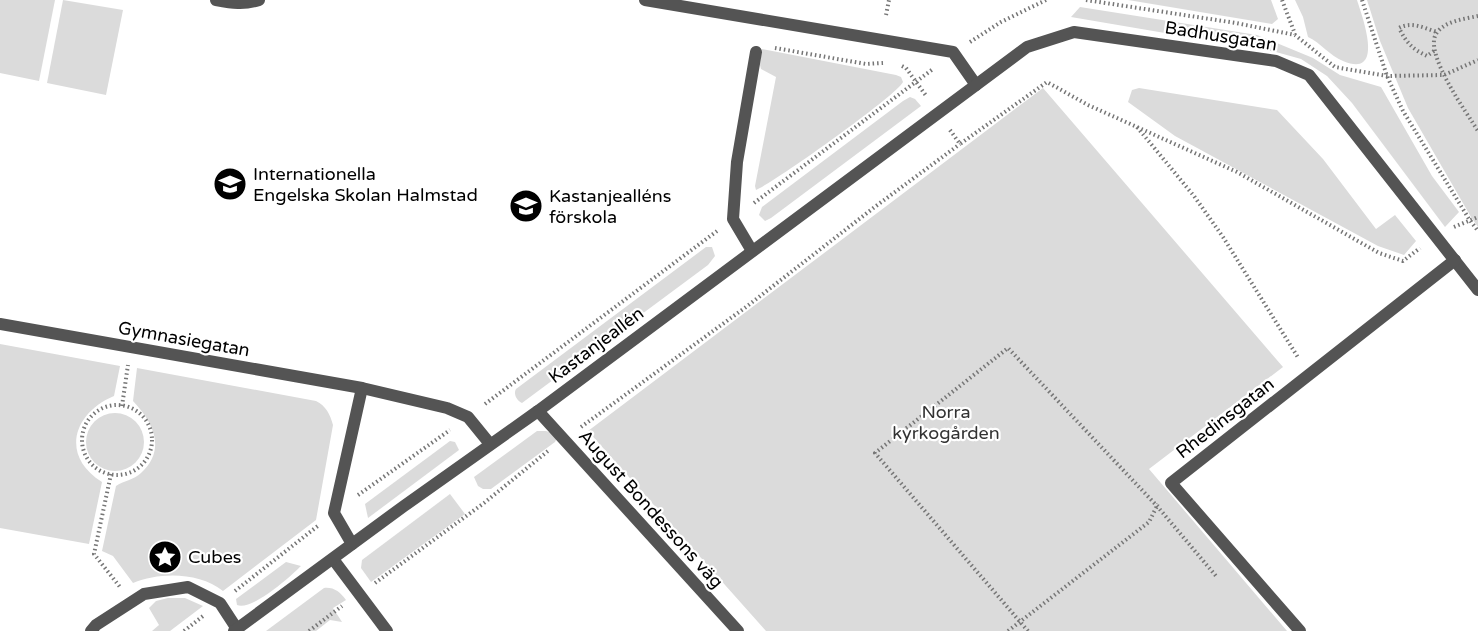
<svg xmlns="http://www.w3.org/2000/svg" width="1478" height="631" font-family="'Varela Round',sans-serif">
<style>
.green{fill:#dbdbdb}
.lines{fill:none;stroke-linecap:round;stroke-linejoin:round}
.path{stroke:#767676;stroke-width:4;stroke-dasharray:1.5 3;stroke-linecap:butt}
.service{stroke:#545454;stroke-width:12}
.minor{stroke:#545454;stroke-width:12}
.labels{text-anchor:middle;dominant-baseline:central;stroke-width:4.5;stroke-linejoin:round;paint-order:stroke}
.street-label{font-size:18px;fill:#000;stroke:#fff}
.poi-label{font-size:18px;fill:#000;stroke:#fff;text-anchor:start}
.park-label{font-size:18px;fill:#323232;stroke:#fff}
</style>
<rect width="100%" height="100%" fill="#fff"/>
<g class="green">
<path d="M0 0H55L39 81 0 73Z"/>
<path d="M63 0 123 10 106 95 47 83Z"/>
<path d="M1128 0H1271L1278 19 1272 24Z"/>
<path d="M1295 0H1357C1362 16 1386 79 1343 61 1330 56 1321 43 1308 37L1303 17Z"/>
<path d="M1367 0H1478V227L1471 217 1408 108 1380 41Z"/>
<path d="M1080 7 1257 35 1313 58 1340 75 1381 87 1432 176 1459 212 1445 227 1352 103 1327 76 1301 59 1276 52 1071 17Z"/>
<path d="M762 49 896 75 901 77 903 82C897 95 775 182 756 190L755 186 776 77 761 69 760 65Z"/>
<path d="M1043 88 1283 367 1149 469 1287 631H766L588 431Z"/>
<path d="M1139 88 1277 110 1323 159 1376 229 1395 215 1416 241 1404 255 1378 246 1175 136 1128 102 1132 90Z"/>
<path d="M910 97 915 99 921 106 771 218 765 221 759 215 762 207 903 101Z"/>
<path d="M706 247H712L715 256 708 265 526 400 522 403C517 401 513 394 516 389Z"/>
<path d="M0 344 120 366 114 396C73 413 60 456 102 482L89 544 0 528Z"/>
<path d="M137 368 316 401C326 406 330 414 333 425L316 520 223 591C199 572 160 572 133 583L113 556 102 551 116 486C123 481 134 480 141 473 167 449 153 422 133 401Z"/>
<circle cx="115" cy="442" r="29"/>
<path d="M537 431H546L555 434 557 438 555 442 491 489H483L478 486 474 477Z"/>
<path d="M450 441 455 442 459 450 368 518 365 504Z"/>
<path d="M450 494 465 514 371 582 361 568 362 560Z"/>
<path d="M286 562 301 566C290 577 252 611 237 605L236 599Z"/>
<path d="M324 588C334 587 340 592 346 600L333 608 342 622 330 620 316 631H266Z"/>
<path d="M168 598H185L203 606 170 631H152L159 625 149 608 156 601Z"/>
</g>
<g class="lines">
<g class="path">
<path d="M1086 0 1236 23 1295 35 1335 67 1387 76 1444 75 1478 60"/>
<path d="M1282 0 1295 34"/>
<path d="M1362 0 1387 76 1403 111 1469 219 1478 231"/>
<path d="M886 15 889 0"/>
<path d="M1478 16C1464 19 1444 21 1436 34 1424 54 1467 113 1478 131"/>
<path d="M970 42 1001 22 1046 0"/>
<path d="M775 48 866 64 883 63"/>
<path d="M1434 51 1427 56C1412 49 1406 42 1399 28 1412 21 1424 28 1437 32"/>
<path d="M902 66 906 68 927 97"/>
<path d="M1137 127 1194 196 1223 237 1299 359"/>
<path d="M950 130 960 144 1047 82 1088 105 1237 172 1379 253 1403 261 1420 248"/>
<path d="M754 203 933 69"/>
<path d="M1454 227 1478 217"/>
<path d="M485 404 717 231"/>
<circle cx="117" cy="440" r="35"/>
<path d="M122 406 128 365"/>
<path d="M581 427 746 307 876 206 960 144"/>
<path d="M111 474 94 554 120 587"/>
<path d="M358 495 450 430"/>
<path d="M375 583 484 503 548 451"/>
<path d="M235 591 319 525"/>
<path d="M184 631 203 616"/>
<path d="M309 631 342 606"/>
<path d="M1008 631 1149 522 1158 504"/>
<path d="M1028 631 875 453 1008 348 1157 506 1216 576"/>
</g>
<g class="service">
<path d="M216 0C232 3 244 5 259 0"/>
<path d="M752 251 733 219 737 162 756 52"/>
<path d="M352 544 334 513 362 388"/>
<path d="M91 631 96 625 144 594 188 587 220 603 237 629"/>
</g>
<g class="minor">
<path d="M645 0 953 52 976 85"/>
<path d="M0 324 362 388 447 408 468 417 490 444"/>
<path d="M538 411 738 631"/>
<path d="M333 559 387 631"/>
<path d="M234 631 404 506 538 411 1027 47 1074 32 1276 61 1309 75 1478 290"/>
<path d="M1300 631 1171 483 1455 260"/>
</g>
</g>
<defs>
<g id="school-disc" transform="scale(1.725)"><circle r="9.5" fill="#000" stroke="#fff"/><path d="M0-5L7-2L0 1L-7-2ZM-4 1L0 2.5L4 1V4Q0 6-4 4Z" fill="#fff"/></g>
<g id="sight-disc" transform="scale(1.725)"><circle r="9.5" fill="#000" stroke="#fff"/><path d="M0-6L1.8-2.2L6-1.7L2.9 1.2L3.7 5.4L0 3.3L-3.7 5.4L-2.9 1.2L-6-1.7L-1.8-2.2Z" fill="#fff"/></g>
</defs>
<g fill-rule="evenodd">
<use href="#school-disc" x="230" y="184"/>
<use href="#school-disc" x="526" y="206"/>
<use href="#sight-disc" x="165" y="557"/>
</g>
<g class="labels">
<g class="street-label">
<text transform="translate(1221 36) rotate(9)">Badhusgatan</text>
<text transform="translate(184 339) rotate(10)">Gymnasiegatan</text>
<text transform="translate(596 345) rotate(-37)">Kastanjeallén</text>
<text transform="translate(1225 418) rotate(-38)">Rhedinsgatan</text>
<text transform="translate(651 509) rotate(48)">August Bondessons väg</text>
</g>
<g class="poi-label">
<text x="253" y="174">Internationella<tspan x="253" dy="21">Engelska Skolan Halmstad</tspan></text>
<text x="549" y="196">Kastanjealléns<tspan x="549" dy="21">förskola</tspan></text>
<text x="188" y="557">Cubes</text>
</g>
<g class="park-label">
<text x="946" y="412">Norra<tspan x="946" dy="21">kyrkogården</tspan></text>
</g>
</g>
</svg>
